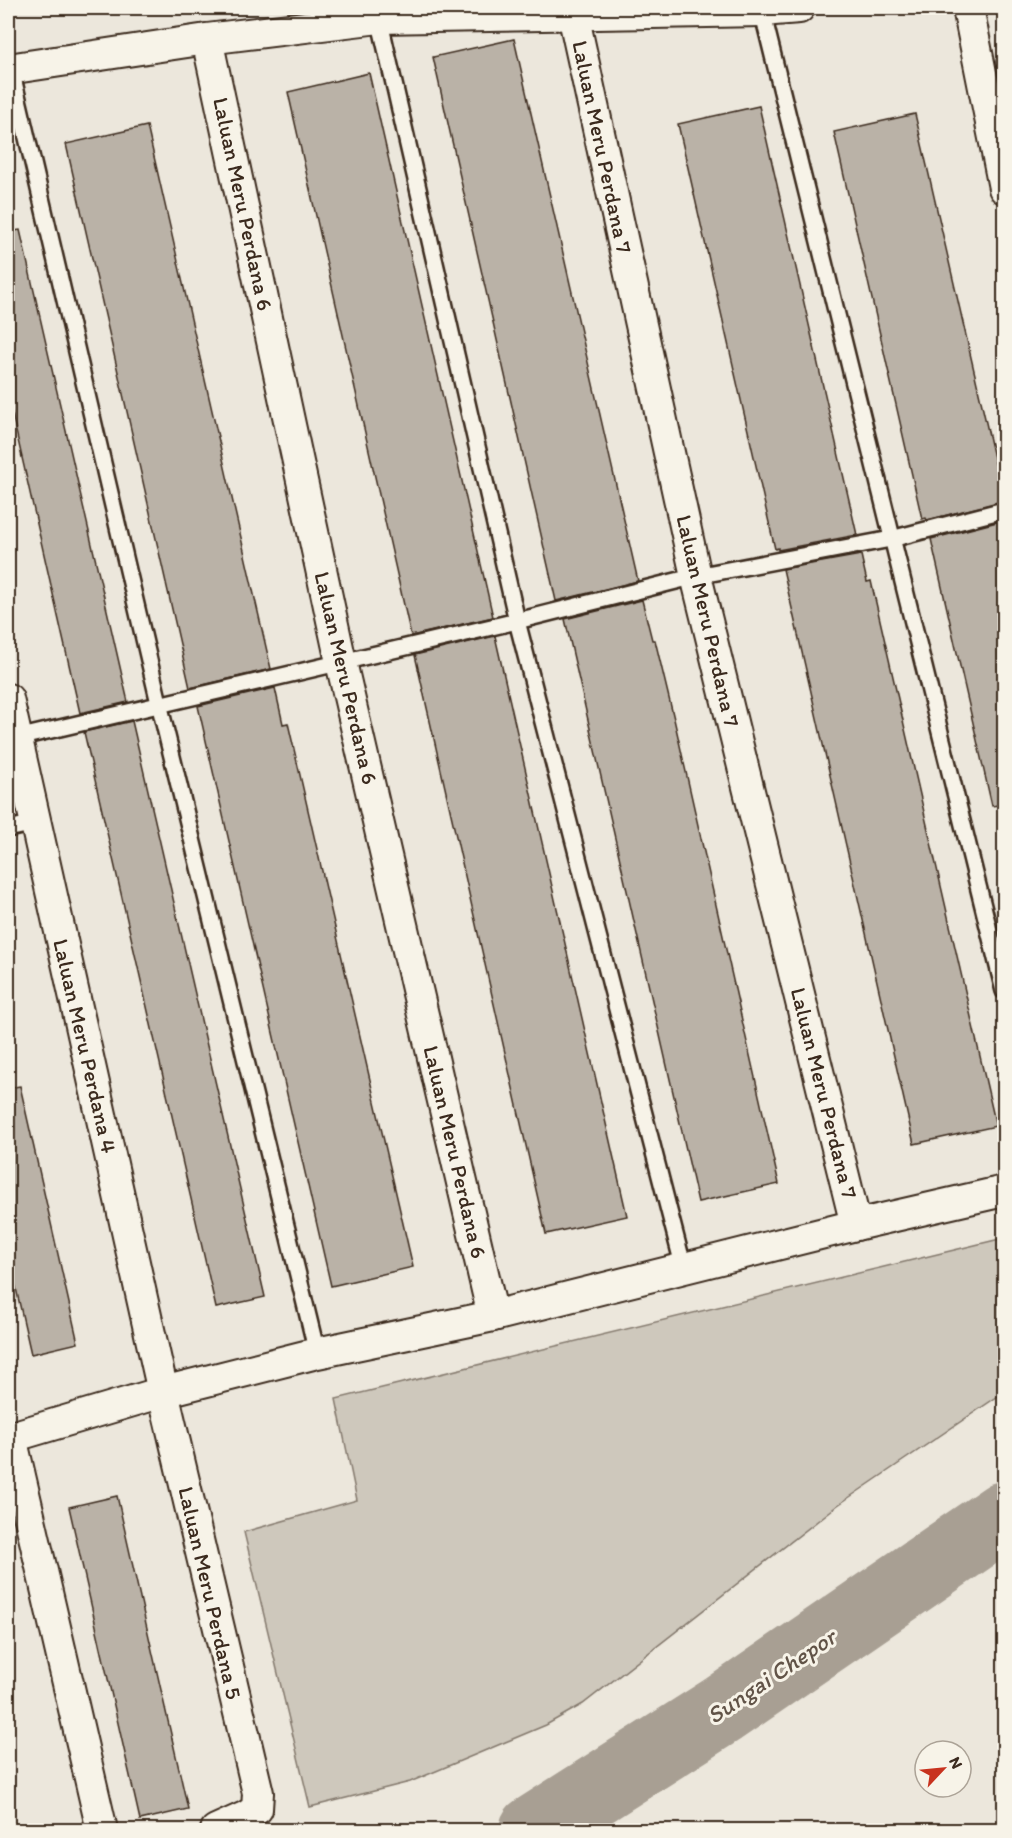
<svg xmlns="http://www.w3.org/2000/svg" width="1012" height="1838" font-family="Itim,sans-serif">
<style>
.green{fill:#cec8bc;stroke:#84796d;stroke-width:1.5}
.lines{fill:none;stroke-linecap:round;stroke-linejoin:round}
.river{stroke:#a89f93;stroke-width:70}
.building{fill:#bab2a7;stroke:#3b2a1e;stroke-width:1.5}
.lane-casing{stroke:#3b2a1e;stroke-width:20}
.street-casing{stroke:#3b2a1e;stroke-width:34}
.lane{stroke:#f7f3e8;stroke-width:15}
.street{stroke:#f7f3e8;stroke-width:30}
.labels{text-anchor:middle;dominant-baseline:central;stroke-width:6;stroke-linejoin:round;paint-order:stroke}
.street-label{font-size:22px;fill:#3b2a1e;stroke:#f7f3e8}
.water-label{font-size:24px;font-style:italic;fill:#615347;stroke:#f7f3e8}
</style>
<rect width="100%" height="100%" fill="#ece7dc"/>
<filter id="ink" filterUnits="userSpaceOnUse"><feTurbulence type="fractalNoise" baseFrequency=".0167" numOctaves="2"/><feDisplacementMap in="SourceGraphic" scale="12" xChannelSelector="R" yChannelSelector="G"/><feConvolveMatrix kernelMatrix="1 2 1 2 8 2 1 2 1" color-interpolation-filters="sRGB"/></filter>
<g filter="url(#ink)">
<path class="green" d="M1004 1238V1392L838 1505 583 1704 546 1725 410 1782 310 1807 244 1532 357 1500 336 1399Z"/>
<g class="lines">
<path class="river" d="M534 1830 722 1710 1004 1516"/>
</g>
<g class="building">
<path d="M514 39 638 581 556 601 433 57Z"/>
<path d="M369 73 493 617 411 636 288 92Z"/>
<path d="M759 106 857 535 778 550V548L775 549 678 124Z"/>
<path d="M915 114 1004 501 927 520 926 518 922 519 834 132Z"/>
<path d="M147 126 271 669 190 688 66 144Z"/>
<path d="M20 230 128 702 80 713 8 396V232Z"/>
<path d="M1005 520V804L992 806 931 539Z"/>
<path d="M861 555 867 582 871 581 996 1126 914 1144 783 569Z"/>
<path d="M642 600 652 640H655L674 719 779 1184 698 1202 565 619Z"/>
<path d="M495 636 627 1216 546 1234 415 655Z"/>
<path d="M275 688 283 724 288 723 413 1267 331 1286 198 706Z"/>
<path d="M132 721 265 1297 216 1308 84 732Z"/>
<path d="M20 1086 78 1343 31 1354 8 1253V1088Z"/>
<path d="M117 1496 188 1809 140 1820 69 1507Z"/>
</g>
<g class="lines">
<g class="lane-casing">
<g id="lane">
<path d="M762 11 1004 991"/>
<path d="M379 18 517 621 684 1269"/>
<path d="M11 69 159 703 317 1353"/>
<path d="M17 738 517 621 696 576 891 539 1004 510"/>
<path d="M8 829 35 823"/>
</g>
</g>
<g class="street-casing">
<g id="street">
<path d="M968 8 1004 188"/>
<path d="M573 14 696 576 856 1225"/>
<path d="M207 39 341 662 493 1316"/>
<path d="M8 69 207 39 379 18 762 11 799 8"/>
<path d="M8 699 163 1392 258 1793 257 1809 247 1816 216 1830"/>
<path d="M11 1437 102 1830"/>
<path d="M8 1438 163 1392 317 1353 493 1316 856 1225 1004 1191"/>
</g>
</g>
<use href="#lane" class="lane"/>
<use href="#street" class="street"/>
</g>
</g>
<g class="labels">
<g class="street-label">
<text transform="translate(602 147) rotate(78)">Laluan Meru Perdana 7</text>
<text transform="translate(243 204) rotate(78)">Laluan Meru Perdana 6</text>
<text transform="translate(708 621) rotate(77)">Laluan Meru Perdana 7</text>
<text transform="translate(346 678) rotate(77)">Laluan Meru Perdana 6</text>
<text transform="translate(85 1046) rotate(77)">Laluan Meru Perdana 4</text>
<text transform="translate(824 1093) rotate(76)">Laluan Meru Perdana 7</text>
<text transform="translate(455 1152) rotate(77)">Laluan Meru Perdana 6</text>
<text transform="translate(210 1593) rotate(77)">Laluan Meru Perdana 5</text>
</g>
<g class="water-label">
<text transform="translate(771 1676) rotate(-34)">Sungai Chepor</text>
</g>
</g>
<rect width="1012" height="1838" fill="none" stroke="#f7f3e8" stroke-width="30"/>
<rect x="15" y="15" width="982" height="1808" fill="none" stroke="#3b2a1e" stroke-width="2" filter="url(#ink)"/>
<g transform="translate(943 1769) rotate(64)"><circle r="28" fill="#f7f3e8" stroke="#aca397" stroke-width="1.5"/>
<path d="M0-4.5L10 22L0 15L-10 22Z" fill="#c8321e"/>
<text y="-9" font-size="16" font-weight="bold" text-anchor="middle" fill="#3b2a1e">N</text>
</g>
</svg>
